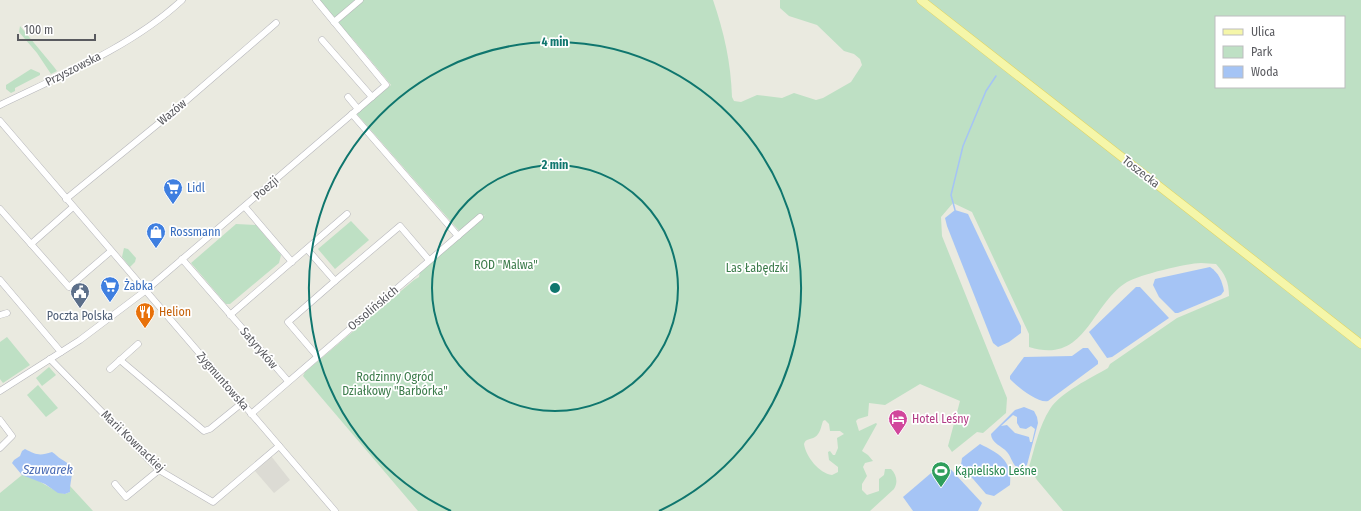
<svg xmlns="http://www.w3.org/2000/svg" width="1361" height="511" font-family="'Fira Sans Condensed',sans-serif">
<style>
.industrial{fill:#dcdbd4}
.green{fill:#bee0c4;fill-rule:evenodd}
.water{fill:#a5c4f5;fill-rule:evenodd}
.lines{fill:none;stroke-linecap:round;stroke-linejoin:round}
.stream{stroke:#a5c4f5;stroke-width:1.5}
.minor-casing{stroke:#b6b6bb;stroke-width:7}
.major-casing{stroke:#e1d462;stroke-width:9}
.minor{stroke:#fff;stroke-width:6}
.major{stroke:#f5f6a9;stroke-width:8}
.ring{fill:none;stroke:#0f766e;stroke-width:2}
.labels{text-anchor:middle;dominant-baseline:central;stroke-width:3.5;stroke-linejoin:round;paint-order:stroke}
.street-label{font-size:12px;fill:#595a5f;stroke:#fff}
.shop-label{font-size:12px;fill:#366cbe;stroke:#fff;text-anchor:start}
.park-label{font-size:12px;fill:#3b7b4a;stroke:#fff}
.food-label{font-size:12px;fill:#c56008;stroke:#fff;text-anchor:start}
.service-label{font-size:12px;fill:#4e5e75;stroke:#fff}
.hotel-label{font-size:12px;fill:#b23c85;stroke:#fff;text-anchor:start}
.leisure-label{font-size:12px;fill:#27864d;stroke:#fff;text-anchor:start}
.water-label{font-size:13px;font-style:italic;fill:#4b6cb5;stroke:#fff}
.centre{fill:#0f766e;stroke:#fff;stroke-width:2}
.ring-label{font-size:12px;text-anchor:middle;font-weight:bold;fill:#0f766e;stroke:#fff;stroke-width:3.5;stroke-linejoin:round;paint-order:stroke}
</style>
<rect width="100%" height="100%" fill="#eaeae0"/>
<path class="industrial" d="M271 456 290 480 274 493 255 471Z"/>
<g class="green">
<path d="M316 0H713C724 32 731 63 732 97L734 101 741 102 757 95 782 98 794 93 816 100 823 98 851 82 862 65 860 59 854 54 844 51 817 25 789 16 780 8V0H1361V511H1063L1037 480 1029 467C1035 447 1039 426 1050 409 1061 392 1091 378 1108 368L1110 364 1177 318 1229 296C1229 282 1225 274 1216 264 1211 264 1206 263 1201 263 1187 263 1139 275 1127 282 1090 305 1086 365 1029 347V334L972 212 953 203 941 217 942 236 1007 398 1006 413 983 433 977 432 952 452 948 446 960 401 920 384 885 405 869 403 868 416 858 419 856 421 859 431 876 423 877 424 862 451 868 455 873 461 865 463 863 467 867 476 862 484V490L867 495 879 491V479L884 475 885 469H891C897 475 898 483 894 489L870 511H418L303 376 305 372 414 280 419 277 420 272 486 214 460 232 356 113 391 85 353 39 334 22ZM1216 17H1344V87H1216ZM825 420 829 424 830 431H840L844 434 837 438 838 448 835 455H833L830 451 828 452 829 460 838 467V472L832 475C819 473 806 457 804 444 806 438 810 440 815 437 820 434 821 427 823 421Z"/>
<path d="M20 26 54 67 57 71 51 74 37 53 19 32Z"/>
<path d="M31 69 40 73V75L15 88V91L11 93 6 89V85Z"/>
<path d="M351 221 369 240 335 269 318 249Z"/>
<path d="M236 224 256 225 281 255 279 263 230 304H226L191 263Z"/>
<path d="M124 248 128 249 136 258 135 262 130 267 122 257Z"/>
<path d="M7 337 30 365 3 383 0 379V342Z"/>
<path d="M49 367 56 375 42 386 36 378Z"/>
<path d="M38 385 58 408 46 417 27 395Z"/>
<path d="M22 475C38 477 51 491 65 494L70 492V486L93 511H0V493Z"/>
</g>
<g class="water">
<path d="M955 210 968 214 1021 326V333L1009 342 998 347 993 343 947 226 945 218Z"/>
<path d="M1210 267C1219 273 1222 281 1224 291L1221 295 1178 313H1175L1159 297 1153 285 1155 279Z"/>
<path d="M1136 287H1140L1169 318 1112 357 1107 358 1089 332Z"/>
<path d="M1083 348H1088L1098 361V364L1048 401C1039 404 1016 386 1010 379V376L1024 357 1072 356Z"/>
<path d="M1024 407 1034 411 1037 417 1038 423 1027 465 1020 469C1013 467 1012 458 1007 452 1002 446 991 443 991 434L1015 410ZM1013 415 1017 417V423L1020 428 1026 429 1031 426 1035 429 1032 442H1030L1029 437 1015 433 1007 425 1001 426Z"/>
<path d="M980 444C998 453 1013 460 1010 485L994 496 986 494 961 465 962 458Z"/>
<path d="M25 449C36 455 40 456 52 452 56 454 57 457 61 459 78 468 70 476 70 492L65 494 58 493 45 484 22 475 12 463 14 460 20 456 22 451Z"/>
<path d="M944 462 982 503 978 511H913L903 497Z"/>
</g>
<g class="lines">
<path class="stream" d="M955 210 951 195 963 146 986 91 996 76"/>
<g class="minor-casing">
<g id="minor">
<path d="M334 22 360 0"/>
<path d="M322 40 372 97"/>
<path d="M348 97 358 109"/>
<path d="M0 105C60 76 133 46 182 0"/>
<path d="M352 114 458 236"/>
<path d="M0 121 335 511"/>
<path d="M66 199 180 106 276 23"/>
<path d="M245 207 292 262"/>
<path d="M0 209 69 287 111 251"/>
<path d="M31 244 73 207"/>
<path d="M307 249 335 281 288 322 317 356"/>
<path d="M182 259 288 381"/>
<path d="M0 280 61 352"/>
<path d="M335 281 400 226 429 260"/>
<path d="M0 315 7 313"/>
<path d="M230 315 347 214"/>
<path d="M50 359 159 470 213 502 279 446"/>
<path d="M120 360 204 431 210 429 242 403"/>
<path d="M110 369 138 344"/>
<path d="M0 391 80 340 145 291 386 85 316 0"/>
<path d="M251 414 480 217"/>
<path d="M0 420 12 436 0 448"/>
<path d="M115 484 126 497 159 470"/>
</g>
</g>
<g class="major-casing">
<path id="major" d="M921 0 1361 344"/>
</g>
<use href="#minor" class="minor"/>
<use href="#major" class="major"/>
</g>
<g class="ring">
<circle cx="555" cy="288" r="123"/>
<path d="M451 511A246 246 0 1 1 659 511"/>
</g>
<defs>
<g id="supermarket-pin" transform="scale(1)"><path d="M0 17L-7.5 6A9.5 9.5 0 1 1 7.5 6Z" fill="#3f7fe0" stroke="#fff"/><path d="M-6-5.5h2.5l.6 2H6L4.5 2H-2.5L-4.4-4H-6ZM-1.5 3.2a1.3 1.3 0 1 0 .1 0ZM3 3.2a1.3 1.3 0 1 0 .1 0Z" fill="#fff"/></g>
<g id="shop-pin" transform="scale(1)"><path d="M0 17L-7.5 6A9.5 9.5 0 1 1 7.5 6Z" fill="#3f7fe0" stroke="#fff"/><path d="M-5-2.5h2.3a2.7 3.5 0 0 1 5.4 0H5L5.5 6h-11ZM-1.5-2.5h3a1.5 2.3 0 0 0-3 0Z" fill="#fff"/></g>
<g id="civic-pin" transform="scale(1)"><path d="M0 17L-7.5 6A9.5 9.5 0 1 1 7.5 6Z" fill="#5c6f8a" stroke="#fff"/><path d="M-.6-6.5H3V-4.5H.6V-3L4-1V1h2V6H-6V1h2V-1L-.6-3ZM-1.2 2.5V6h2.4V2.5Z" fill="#fff"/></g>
<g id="restaurant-pin" transform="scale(1)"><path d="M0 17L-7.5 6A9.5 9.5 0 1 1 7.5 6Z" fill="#e8710a" stroke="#fff"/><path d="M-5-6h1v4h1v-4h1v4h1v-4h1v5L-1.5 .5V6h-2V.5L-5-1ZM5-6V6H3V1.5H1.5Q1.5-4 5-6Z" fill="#fff"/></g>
<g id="hotel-pin" transform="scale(1)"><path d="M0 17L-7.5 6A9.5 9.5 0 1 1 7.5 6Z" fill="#d1479c" stroke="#fff"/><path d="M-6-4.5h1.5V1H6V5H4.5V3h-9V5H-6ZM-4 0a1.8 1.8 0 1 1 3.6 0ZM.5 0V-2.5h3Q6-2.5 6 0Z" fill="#fff"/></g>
<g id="stadium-pin" transform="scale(1)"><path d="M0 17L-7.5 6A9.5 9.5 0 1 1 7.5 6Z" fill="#2e9e5b" stroke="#fff"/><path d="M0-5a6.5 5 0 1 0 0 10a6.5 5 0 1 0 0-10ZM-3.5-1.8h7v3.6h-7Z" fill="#fff"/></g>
</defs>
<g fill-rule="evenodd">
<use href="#supermarket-pin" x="173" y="188"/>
<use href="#shop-pin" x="156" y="232"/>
<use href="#supermarket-pin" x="110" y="286"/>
<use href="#civic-pin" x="80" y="292"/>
<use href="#restaurant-pin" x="145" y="312"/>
<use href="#hotel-pin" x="898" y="419"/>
<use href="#stadium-pin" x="941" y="471"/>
</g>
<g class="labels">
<g class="street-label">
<text transform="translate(73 69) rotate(-27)">Przyszowska</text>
<text transform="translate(172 112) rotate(-40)">Wazów</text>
<text transform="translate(1141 172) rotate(38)">Toszecka</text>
<text transform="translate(266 188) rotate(-41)">Poezji</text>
<text transform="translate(373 308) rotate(-40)">Ossolińskich</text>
<text transform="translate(259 348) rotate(49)">Satyryków</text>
<text transform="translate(223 381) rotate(49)">Zygmuntowska</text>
<text transform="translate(133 441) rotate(44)">Marii Kownackiej</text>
</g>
<g class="shop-label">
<text x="187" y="188">Lidl</text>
<text x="170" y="232">Rossmann</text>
<text x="124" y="286">Żabka</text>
</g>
<g class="park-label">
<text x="506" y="265">ROD "Malwa"</text>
<text x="757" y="268">Las Łabędzki</text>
<text x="395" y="377">Rodzinny Ogród<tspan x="395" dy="14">Działkowy "Barbórka"</tspan></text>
</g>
<g class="food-label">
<text x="159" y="312">Helion</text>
</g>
<g class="service-label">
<text x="80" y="316">Poczta Polska</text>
</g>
<g class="hotel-label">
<text x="912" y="419">Hotel Leśny</text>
</g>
<g class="leisure-label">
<text x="955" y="471">Kąpielisko Leśne</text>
</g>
<g class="water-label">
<text x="48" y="469">Szuwarek</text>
</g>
</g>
<circle cx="555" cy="288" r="6" class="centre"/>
<g class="ring-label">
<text x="555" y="46">4 min</text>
<text x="555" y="169">2 min</text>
</g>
<rect x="1215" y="16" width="130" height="72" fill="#ffffff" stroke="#bdbdbf"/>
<rect x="1223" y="29" width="20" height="6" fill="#f5f6a9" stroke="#bdbdbf"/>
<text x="1251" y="36" font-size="12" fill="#595a5f">Ulica</text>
<rect x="1223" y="46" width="20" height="12" fill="#bee0c4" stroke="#bdbdbf"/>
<text x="1251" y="56" font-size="12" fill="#595a5f">Park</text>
<rect x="1223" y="66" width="20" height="12" fill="#a5c4f5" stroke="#bdbdbf"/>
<text x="1251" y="76" font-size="12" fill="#595a5f">Woda</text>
<path d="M18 34v6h77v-6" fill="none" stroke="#595a5f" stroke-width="2"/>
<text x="24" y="34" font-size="12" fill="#595a5f" stroke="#ffffff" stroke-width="3" paint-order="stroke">100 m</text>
</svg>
